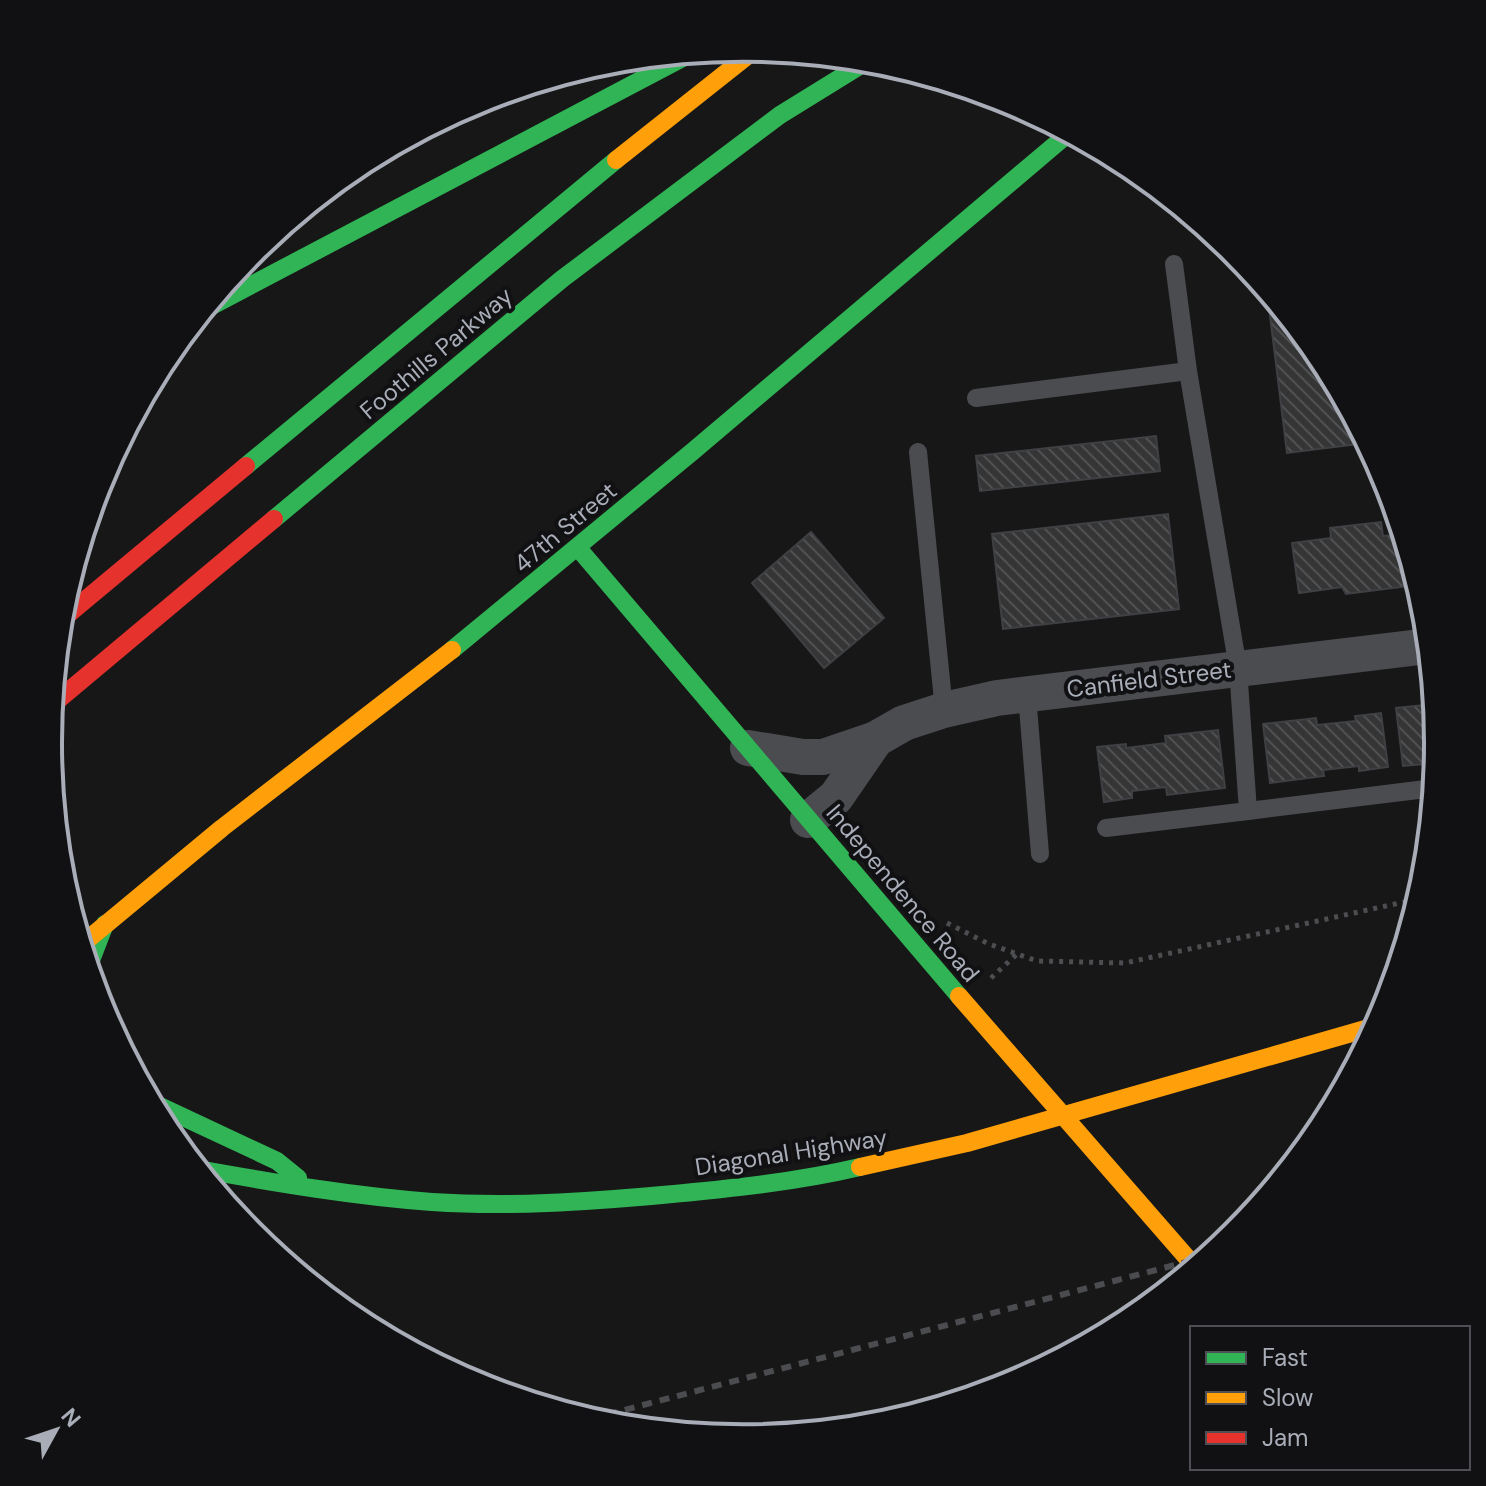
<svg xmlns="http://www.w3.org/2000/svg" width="1486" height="1486" font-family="'DM Sans',sans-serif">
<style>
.building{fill:url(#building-back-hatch);stroke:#3f4043;stroke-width:2}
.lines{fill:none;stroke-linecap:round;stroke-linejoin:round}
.path{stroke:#4d4e52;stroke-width:5;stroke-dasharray:4 6;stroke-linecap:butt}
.lane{stroke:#4b4c50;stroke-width:18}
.street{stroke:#4b4c50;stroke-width:36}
.fast{stroke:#30b455;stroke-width:18}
.slow{stroke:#ff9f0a;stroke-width:18}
.jam{stroke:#e5322d;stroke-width:18}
.rail{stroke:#4b4c4f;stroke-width:6;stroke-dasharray:10 8;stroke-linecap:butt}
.labels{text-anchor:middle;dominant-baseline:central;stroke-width:8;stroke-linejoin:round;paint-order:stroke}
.street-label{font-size:24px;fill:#a8adb8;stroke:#111113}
.rim{fill:none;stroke:#a8adb8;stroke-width:4}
</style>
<defs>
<pattern id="building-back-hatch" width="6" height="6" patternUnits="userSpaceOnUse" patternTransform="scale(2)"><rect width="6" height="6" fill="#353536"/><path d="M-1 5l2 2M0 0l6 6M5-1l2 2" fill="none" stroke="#4f5051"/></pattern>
</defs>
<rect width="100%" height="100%" fill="#171717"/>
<g class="building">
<path d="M1267 291 1321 357 1367 443 1287 453Z"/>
<path d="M1156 436 1160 471 980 491 976 456Z"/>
<path d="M1168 514 1179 609 1003 629 992 534Z"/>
<path d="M1381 522 1383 536 1402 534 1417 585 1346 594 1342 587 1299 593 1292 543 1331 538 1330 528Z"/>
<path d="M811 532 884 618 824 668 752 583Z"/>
<path d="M1434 704 1438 743 1436 763 1403 766 1396 708Z"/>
<path d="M1381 713 1388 767 1359 771V766L1323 770 1324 776 1270 783 1263 724 1316 718 1317 725 1356 721 1355 716Z"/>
<path d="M1218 730 1225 788 1167 795 1166 787 1132 791V798L1104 802 1097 747 1126 744V748L1166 743 1165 736Z"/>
</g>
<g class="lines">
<g class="path">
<path d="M947 923 989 944 1037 961 1125 963 1418 899"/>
<path d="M991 978 1017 954"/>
</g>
<g class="lane">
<path d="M976 398 1188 371"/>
<path d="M918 452 944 710"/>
<path d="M1027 695 1040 854"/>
<path d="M1248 811 1434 788"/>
<path d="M1106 828 1248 811 1238 668 1188 371 1174 264"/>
</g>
<g class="street">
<path d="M748 748 803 757H823L876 739"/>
<path d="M808 820 836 797 876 739 904 723 944 710 997 698 1428 646"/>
</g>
<g class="fast">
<path d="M204 310 692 53"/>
<path d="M246 466 616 160"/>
<path d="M274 519 562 279 780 115 869 60"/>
<path d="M578 548 959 996"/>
<path d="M452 650 692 452 1069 133"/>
<path d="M88 968 105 924"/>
<path d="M151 1102 277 1161 298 1178"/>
<path d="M198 1169C276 1183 353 1196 432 1202 509 1207 585 1202 662 1195 728 1189 796 1182 860 1167"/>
</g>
<g class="slow">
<path d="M616 160 756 49"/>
<path d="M81 945 222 828 452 650"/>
<path d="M959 996 1195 1267"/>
<path d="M860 1167 967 1143 1376 1026"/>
</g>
<g class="jam">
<path d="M60 621 246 466"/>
<path d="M52 705 274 519"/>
</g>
<path class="rail" d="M590 1419 1209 1256"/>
</g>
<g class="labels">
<g class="street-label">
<text transform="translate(436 353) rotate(-40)">Foothills Parkway</text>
<text transform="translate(565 527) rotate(-40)">47th Street</text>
<text transform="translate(1149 679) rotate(-7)">Canfield Street</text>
<text transform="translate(903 893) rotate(50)">Independence Road</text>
<text transform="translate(791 1152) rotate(-9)">Diagonal Highway</text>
</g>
</g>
<path d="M0 0H1486V1486H0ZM62 743a681 681 0 1 1 1362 0a681 681 0 1 1-1362 0Z" fill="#111113" fill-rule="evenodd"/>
<path class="rim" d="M62 743a681 681 0 1 1 1362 0a681 681 0 1 1-1362 0Z"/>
<rect x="1190" y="1326" width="280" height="144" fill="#111113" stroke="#4d4f55" stroke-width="2"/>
<rect x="1206" y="1352" width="40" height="12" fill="#30b455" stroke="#4d4f55" stroke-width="2"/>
<text x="1262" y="1366" font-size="24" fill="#a8adb8">Fast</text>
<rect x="1206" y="1392" width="40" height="12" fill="#ff9f0a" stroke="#4d4f55" stroke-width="2"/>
<text x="1262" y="1406" font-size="24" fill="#a8adb8">Slow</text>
<rect x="1206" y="1432" width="40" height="12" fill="#e5322d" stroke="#4d4f55" stroke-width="2"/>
<text x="1262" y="1446" font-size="24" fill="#a8adb8">Jam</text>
<g transform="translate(56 1430) rotate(50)" stroke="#111113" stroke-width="6" paint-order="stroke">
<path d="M0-6L14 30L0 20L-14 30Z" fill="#a8adb8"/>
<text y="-12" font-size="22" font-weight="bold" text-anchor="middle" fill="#a8adb8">N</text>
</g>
</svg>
